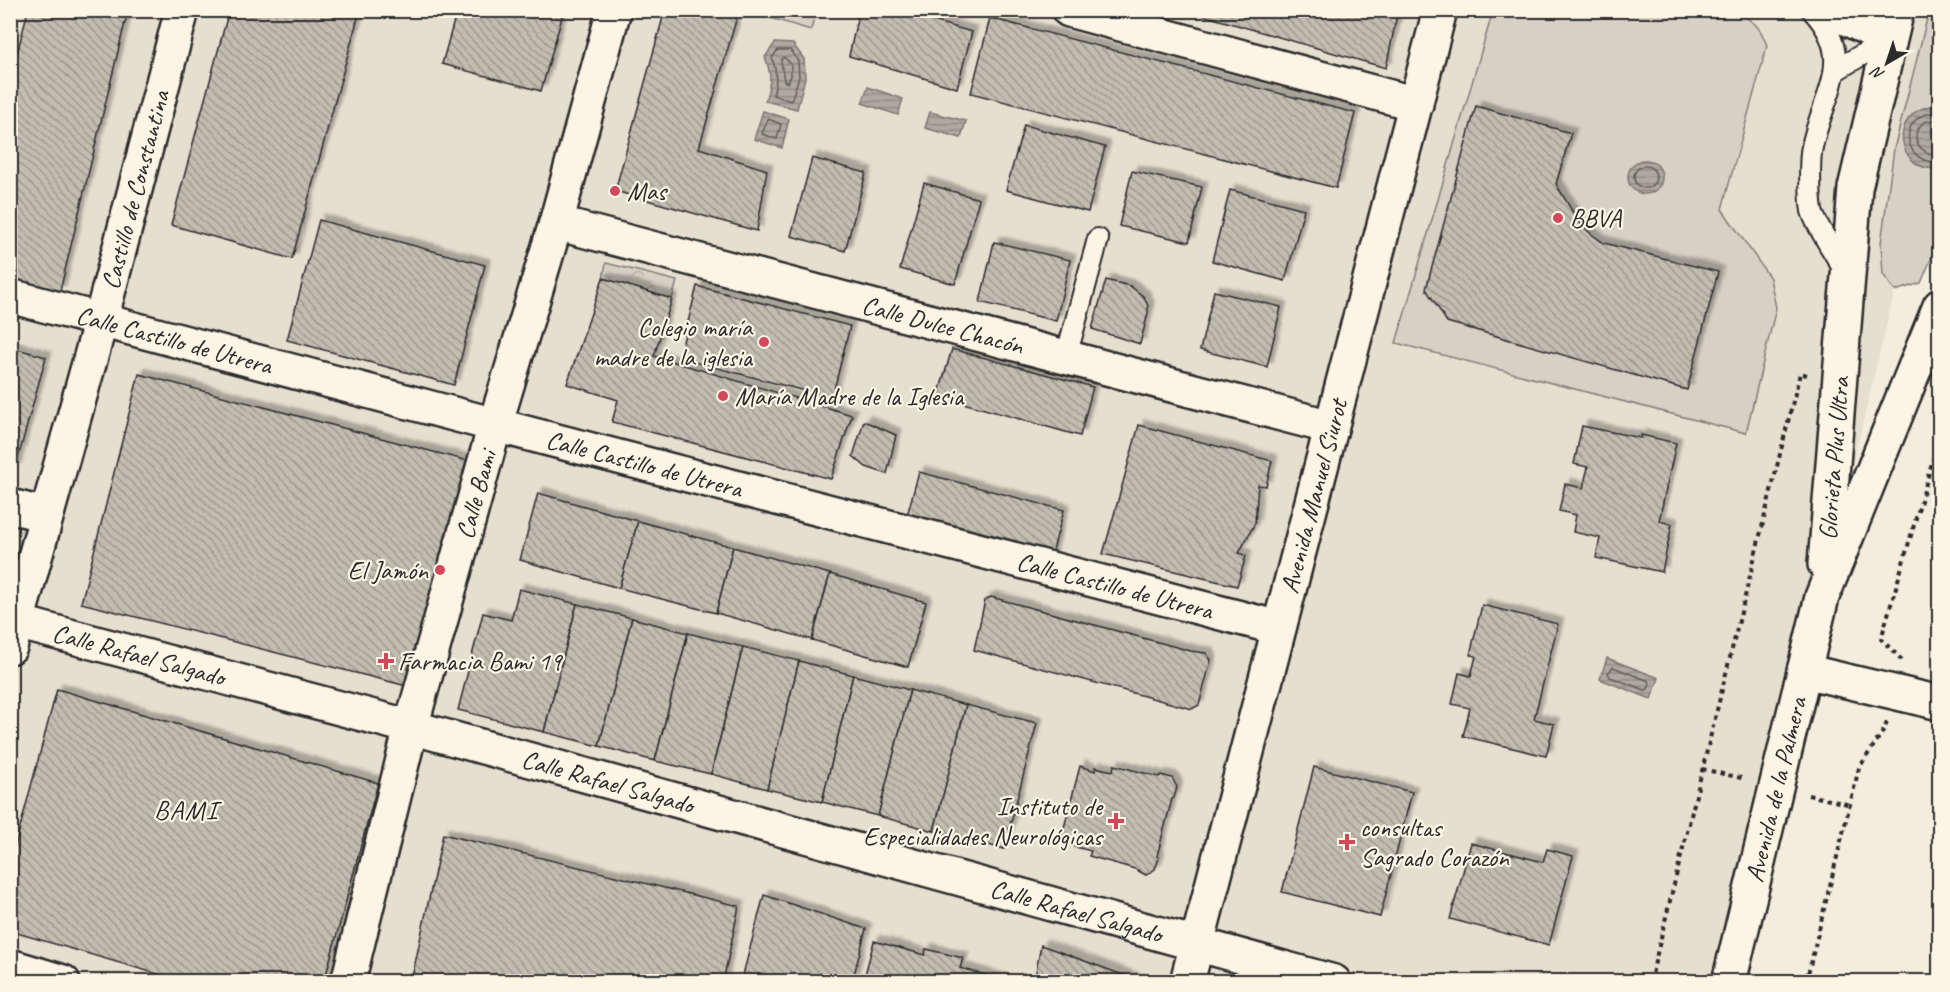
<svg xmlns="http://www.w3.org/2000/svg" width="1950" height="992" font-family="Caveat,sans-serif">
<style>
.built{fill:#e5dfd0}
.green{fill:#d6d1c4;stroke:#807e78;stroke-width:1.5}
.park{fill:url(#park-crowns);stroke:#807e78;stroke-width:1.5}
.water{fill:url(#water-rules);stroke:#7a7771;stroke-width:1.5}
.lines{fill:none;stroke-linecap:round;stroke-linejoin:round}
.shore{stroke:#605e5a;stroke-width:1.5}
.building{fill:url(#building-back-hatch);stroke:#2b2b2b;stroke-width:1.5;filter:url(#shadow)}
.service-casing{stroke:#2b2b2b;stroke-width:24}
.minor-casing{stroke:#2b2b2b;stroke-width:38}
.tertiary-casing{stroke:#2b2b2b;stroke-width:38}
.primary-casing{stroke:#2b2b2b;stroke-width:38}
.path{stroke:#2b2b2b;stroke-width:4;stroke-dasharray:4.5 4.5;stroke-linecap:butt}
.service{stroke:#fcf5e5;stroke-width:20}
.minor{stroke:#fcf5e5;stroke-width:33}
.tertiary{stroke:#fcf5e5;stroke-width:33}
.primary{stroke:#fcf5e5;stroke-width:33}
.poi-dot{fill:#d1495b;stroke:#fcf5e5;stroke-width:2}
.labels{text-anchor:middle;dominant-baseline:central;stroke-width:4.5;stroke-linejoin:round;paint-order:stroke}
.street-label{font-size:26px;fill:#2b2b2b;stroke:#fcf5e5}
.poi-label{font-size:26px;fill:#2b2b2b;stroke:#fcf5e5;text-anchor:start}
.neighbourhood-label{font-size:27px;letter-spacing:1.5px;fill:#2b2b2b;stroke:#fcf5e5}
</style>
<defs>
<pattern id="park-crowns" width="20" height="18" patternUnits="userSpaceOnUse" patternTransform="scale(1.5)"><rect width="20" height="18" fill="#d6d1c4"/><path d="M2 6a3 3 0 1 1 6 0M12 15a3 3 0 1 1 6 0" fill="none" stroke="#b8b4a9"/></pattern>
<pattern id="water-rules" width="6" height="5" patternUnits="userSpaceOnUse" patternTransform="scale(1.5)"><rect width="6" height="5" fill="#afaaa0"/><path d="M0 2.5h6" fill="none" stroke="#8f8b83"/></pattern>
<pattern id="building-back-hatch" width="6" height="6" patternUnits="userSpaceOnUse" patternTransform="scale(1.5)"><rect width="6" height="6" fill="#c2bdb1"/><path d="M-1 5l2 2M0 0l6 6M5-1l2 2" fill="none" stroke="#9e9a90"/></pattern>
<filter id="shadow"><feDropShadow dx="5.5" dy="-5.5" stdDeviation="1.5" flood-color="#0004"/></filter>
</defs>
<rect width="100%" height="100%" fill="#f4edde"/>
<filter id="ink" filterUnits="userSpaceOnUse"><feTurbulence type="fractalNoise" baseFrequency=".0167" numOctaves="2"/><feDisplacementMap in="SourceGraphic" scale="12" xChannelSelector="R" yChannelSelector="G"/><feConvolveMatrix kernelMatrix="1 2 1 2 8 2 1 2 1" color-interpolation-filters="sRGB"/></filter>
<g filter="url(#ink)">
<path class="built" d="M10 11H1939V109L1727 981H11Z"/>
<g class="green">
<path d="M1732 10C1752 20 1760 24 1767 46L1722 209 1770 278 1776 308 1746 433 1396 343 1493 11Z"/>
<path d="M758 11V10L816 11 811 30 757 14Z"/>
<path d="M1929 11H1939V240L1921 283 1895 291 1883 274 1881 243 1894 149Z"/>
</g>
<g class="park">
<path d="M606 263 677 281 672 299 603 278Z"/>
<path d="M11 519 32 525 11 605Z"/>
</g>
<g class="water">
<path d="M775 43 793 44 804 59 805 78 797 109 765 101C771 82 772 76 765 57Z"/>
<path d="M868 87 903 99 898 115 862 103Z"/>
<path d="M1936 105 1939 106 1940 168C1897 175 1885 110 1936 105Z"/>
<path d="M763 111 789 119 782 148 754 139Z"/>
<path d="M930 112 966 121 961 138 925 128Z"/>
<circle cx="1645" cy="177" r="17"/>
<path d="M1607 658 1659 678 1651 699 1600 679Z"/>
</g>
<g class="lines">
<g class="shore">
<path d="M778 50H790L798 61 799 77 791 101 773 95C777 81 777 72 772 58Z"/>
<path d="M784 57 791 64V76L788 83 784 81 781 60Z"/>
<path d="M1940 112C1896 111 1900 165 1940 162"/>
<path d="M768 119 781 124 777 139 762 134Z"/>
<path d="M1940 119 1924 122C1907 136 1920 156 1940 155"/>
<circle cx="1645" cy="177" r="11"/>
<path d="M1613 667 1649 681 1650 683 1648 689 1645 690 1610 677 1608 673Z"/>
</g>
</g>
<g class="building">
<path d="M28 10H128L60 291 10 279V82Z"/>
<path d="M229 10H360L292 259 171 225Z"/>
<path d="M457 10H564L541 91 442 64Z"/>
<path d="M665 10H739L699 148 767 170 757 231 615 191Z"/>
<path d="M859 10H917L915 16 972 32 957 88 849 56Z"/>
<path d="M1185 10H1398L1386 68Z"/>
<path d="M990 18 1355 113 1336 188 971 93Z"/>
<path d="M1476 106 1571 133 1556 184 1578 221 1590 233 1604 243 1718 272 1687 390 1447 322 1426 289Z"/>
<path d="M1024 125 1105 147 1088 212 1006 190Z"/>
<path d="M812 158 866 173 845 251 791 236Z"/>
<path d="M1132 171 1202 187 1189 242 1119 226Z"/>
<path d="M924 183 979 199 955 284 900 269Z"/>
<path d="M1230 190 1304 209 1285 281 1212 261Z"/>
<path d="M319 220 485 265 454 385 287 340Z"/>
<path d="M994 242 1070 260 1056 321 980 302Z"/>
<path d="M603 278 672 299 654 356 852 415 831 479 612 422 618 400 567 384Z"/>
<path d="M1106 280 1130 286 1144 297 1148 306V313L1140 344 1092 329Z"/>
<path d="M697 286 850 326 832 398 679 358Z"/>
<path d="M1214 291 1281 307 1267 367 1200 350Z"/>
<path d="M10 347 46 357 15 469 10 468Z"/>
<path d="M952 349 1093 387 1080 436 938 396Z"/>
<path d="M139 374 468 461 407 686 81 603Z"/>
<path d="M864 421 896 435 887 474 866 467 853 456Z"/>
<path d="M1139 425 1272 461 1266 486 1258 485 1255 523 1239 553 1246 556 1237 586 1103 554Z"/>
<path d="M1582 426 1641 438V435L1676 443 1659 521 1672 524 1662 572 1596 558 1600 538 1573 532 1576 515 1559 511 1565 484 1583 488 1588 467 1574 464Z"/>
<path d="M919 472 1064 510 1051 557 906 519Z"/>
<path d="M538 493 638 521 619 588 520 560Z"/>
<path d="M638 521 733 547 716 613 619 588Z"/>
<path d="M733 547 830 574 812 640 716 613Z"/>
<path d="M830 574 926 602 908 667 812 640Z"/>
<path d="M519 589 577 604 544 732 458 710 483 613 511 620Z"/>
<path d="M991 597 1191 651 1206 653 1211 660 1199 705 1192 709 974 650 985 600Z"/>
<path d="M577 604 632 618 599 746 544 732Z"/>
<path d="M1482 605 1558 624 1534 719 1554 724 1546 756 1463 736 1470 708 1452 704 1459 673 1471 676 1476 656 1470 655Z"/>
<path d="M632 618 688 633 655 761 599 746Z"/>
<path d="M688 633 743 647 711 774 655 761Z"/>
<path d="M743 647 799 661 767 789 711 774Z"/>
<path d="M799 661 853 675 822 802 767 789Z"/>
<path d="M853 675 910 690 878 816 822 802Z"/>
<path d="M57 689 378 783 324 982H185L10 931V865Z"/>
<path d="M910 690 966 705 934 831 878 816Z"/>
<path d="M966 705 1037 723 1004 849 934 831Z"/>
<path d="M1114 765 1159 777 1161 775 1172 778 1177 787 1174 798 1172 799 1157 856 1159 858 1155 869 1146 875 1135 869 1089 856 1091 851 1060 843 1080 766 1095 771V767L1113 771Z"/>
<path d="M1314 767 1412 792 1380 917 1282 892Z"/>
<path d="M443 834 739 906 723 982H411Z"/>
<path d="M1471 843 1543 862 1547 849 1573 856 1549 945 1450 919Z"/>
<path d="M764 895 866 929 852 982H741Z"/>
<path d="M874 941 925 955 926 949 963 958 960 968 1010 982H863Z"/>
<path d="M1041 945 1142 982H1034Z"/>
</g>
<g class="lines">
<g class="service-casing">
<g id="service">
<path d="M1812 10C1858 59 1823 93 1812 147 1809 158 1810 199 1812 211 1815 224 1838 258 1845 272"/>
<path d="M1836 70 1889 39"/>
<path d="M1066 357 1098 239"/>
</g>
</g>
<g class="minor-casing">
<g id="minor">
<path d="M1069 10 1416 104"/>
<path id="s1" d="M556 223 1331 427"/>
<path id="s2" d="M10 296 495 425 1279 628"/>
<path d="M10 506 46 515"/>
<path id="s3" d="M17 622 411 727 1334 982"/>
<path id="s4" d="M10 647 98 331 182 10"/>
<path d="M10 966 63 982"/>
<path id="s5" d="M348 982 411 727 495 425 556 223 614 10"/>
</g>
</g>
<g class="tertiary-casing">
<g id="tertiary">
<path d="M1804 671 1940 703"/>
<path id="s6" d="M1187 982 1440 10"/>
</g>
</g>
<g class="primary-casing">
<g id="primary">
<path d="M1829 10 1889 39"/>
<path id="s7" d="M1825 564 1855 188 1897 10"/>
<path id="s8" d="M1729 982 1822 597 1940 306"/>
</g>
</g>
<g class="path">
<path d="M1902 660 1881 639 1940 435"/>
<path d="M1702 769 1745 779"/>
<path d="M1808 795 1851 805"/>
<path d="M1650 982 1800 373 1807 375"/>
<path d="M1806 982 1859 768 1884 730 1887 722"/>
</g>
<use href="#service" class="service"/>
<use href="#minor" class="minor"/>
<use href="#tertiary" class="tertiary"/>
<use href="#primary" class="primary"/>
</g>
</g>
<g class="poi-dot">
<circle cx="615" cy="191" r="6"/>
<circle cx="1558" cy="218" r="6"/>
<circle cx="764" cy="342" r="6"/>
<circle cx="723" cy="396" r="6"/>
<circle cx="440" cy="570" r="6"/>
<path d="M383 652h6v6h6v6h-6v6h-6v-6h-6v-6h6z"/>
<path d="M1113 812h6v6h6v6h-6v6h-6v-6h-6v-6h6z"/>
<path d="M1344 833h6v6h6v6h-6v6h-6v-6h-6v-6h6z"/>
</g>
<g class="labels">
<g class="street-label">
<text stroke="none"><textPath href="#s4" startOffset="474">Castillo de Constantina</textPath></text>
<text stroke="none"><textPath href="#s1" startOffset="400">Calle Dulce Chacón</textPath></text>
<text stroke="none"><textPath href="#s2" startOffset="170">Calle Castillo de Utrera</textPath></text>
<text stroke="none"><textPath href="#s7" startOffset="106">Glorieta Plus Ultra</textPath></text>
<text stroke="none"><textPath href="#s2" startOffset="656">Calle Castillo de Utrera</textPath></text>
<text stroke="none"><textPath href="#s5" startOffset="504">Calle Bami</textPath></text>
<text stroke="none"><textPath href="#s6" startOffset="502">Avenida Manuel Siurot</textPath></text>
<text stroke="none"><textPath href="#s2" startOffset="1142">Calle Castillo de Utrera</textPath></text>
<text stroke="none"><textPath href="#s3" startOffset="126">Calle Rafael Salgado</textPath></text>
<text stroke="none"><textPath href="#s3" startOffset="612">Calle Rafael Salgado</textPath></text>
<text stroke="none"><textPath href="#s8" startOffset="198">Avenida de la Palmera</textPath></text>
<text stroke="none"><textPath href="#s3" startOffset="1098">Calle Rafael Salgado</textPath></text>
</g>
<g class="poi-label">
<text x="627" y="191">Mas</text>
<text x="1570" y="218">BBVA</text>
<text x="752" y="327" text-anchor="end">Colegio maría<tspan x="752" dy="30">madre de la iglesia</tspan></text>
<text x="735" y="396">María Madre de la Iglesia</text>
<text x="428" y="570" text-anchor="end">El Jamón</text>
<text x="398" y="661">Farmacia Bami 19</text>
<text x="1102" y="806" text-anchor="end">Instituto de<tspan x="1102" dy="30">Especialidades Neurológicas</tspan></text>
<text x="1360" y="827">consultas<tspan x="1360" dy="30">Sagrado Corazón</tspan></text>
</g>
<g class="neighbourhood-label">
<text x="186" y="810">BAMI</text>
</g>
</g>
<rect width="1950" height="992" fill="none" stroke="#fcf5e5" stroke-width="36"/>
<rect x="18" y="18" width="1914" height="956" fill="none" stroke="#2b2b2b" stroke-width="2" filter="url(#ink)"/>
<g transform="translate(1887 63) rotate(219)" stroke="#fcf5e5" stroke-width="4.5" paint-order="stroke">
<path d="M0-4.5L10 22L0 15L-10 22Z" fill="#2b2b2b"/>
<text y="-9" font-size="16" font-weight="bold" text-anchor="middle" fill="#2b2b2b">N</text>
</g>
</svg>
